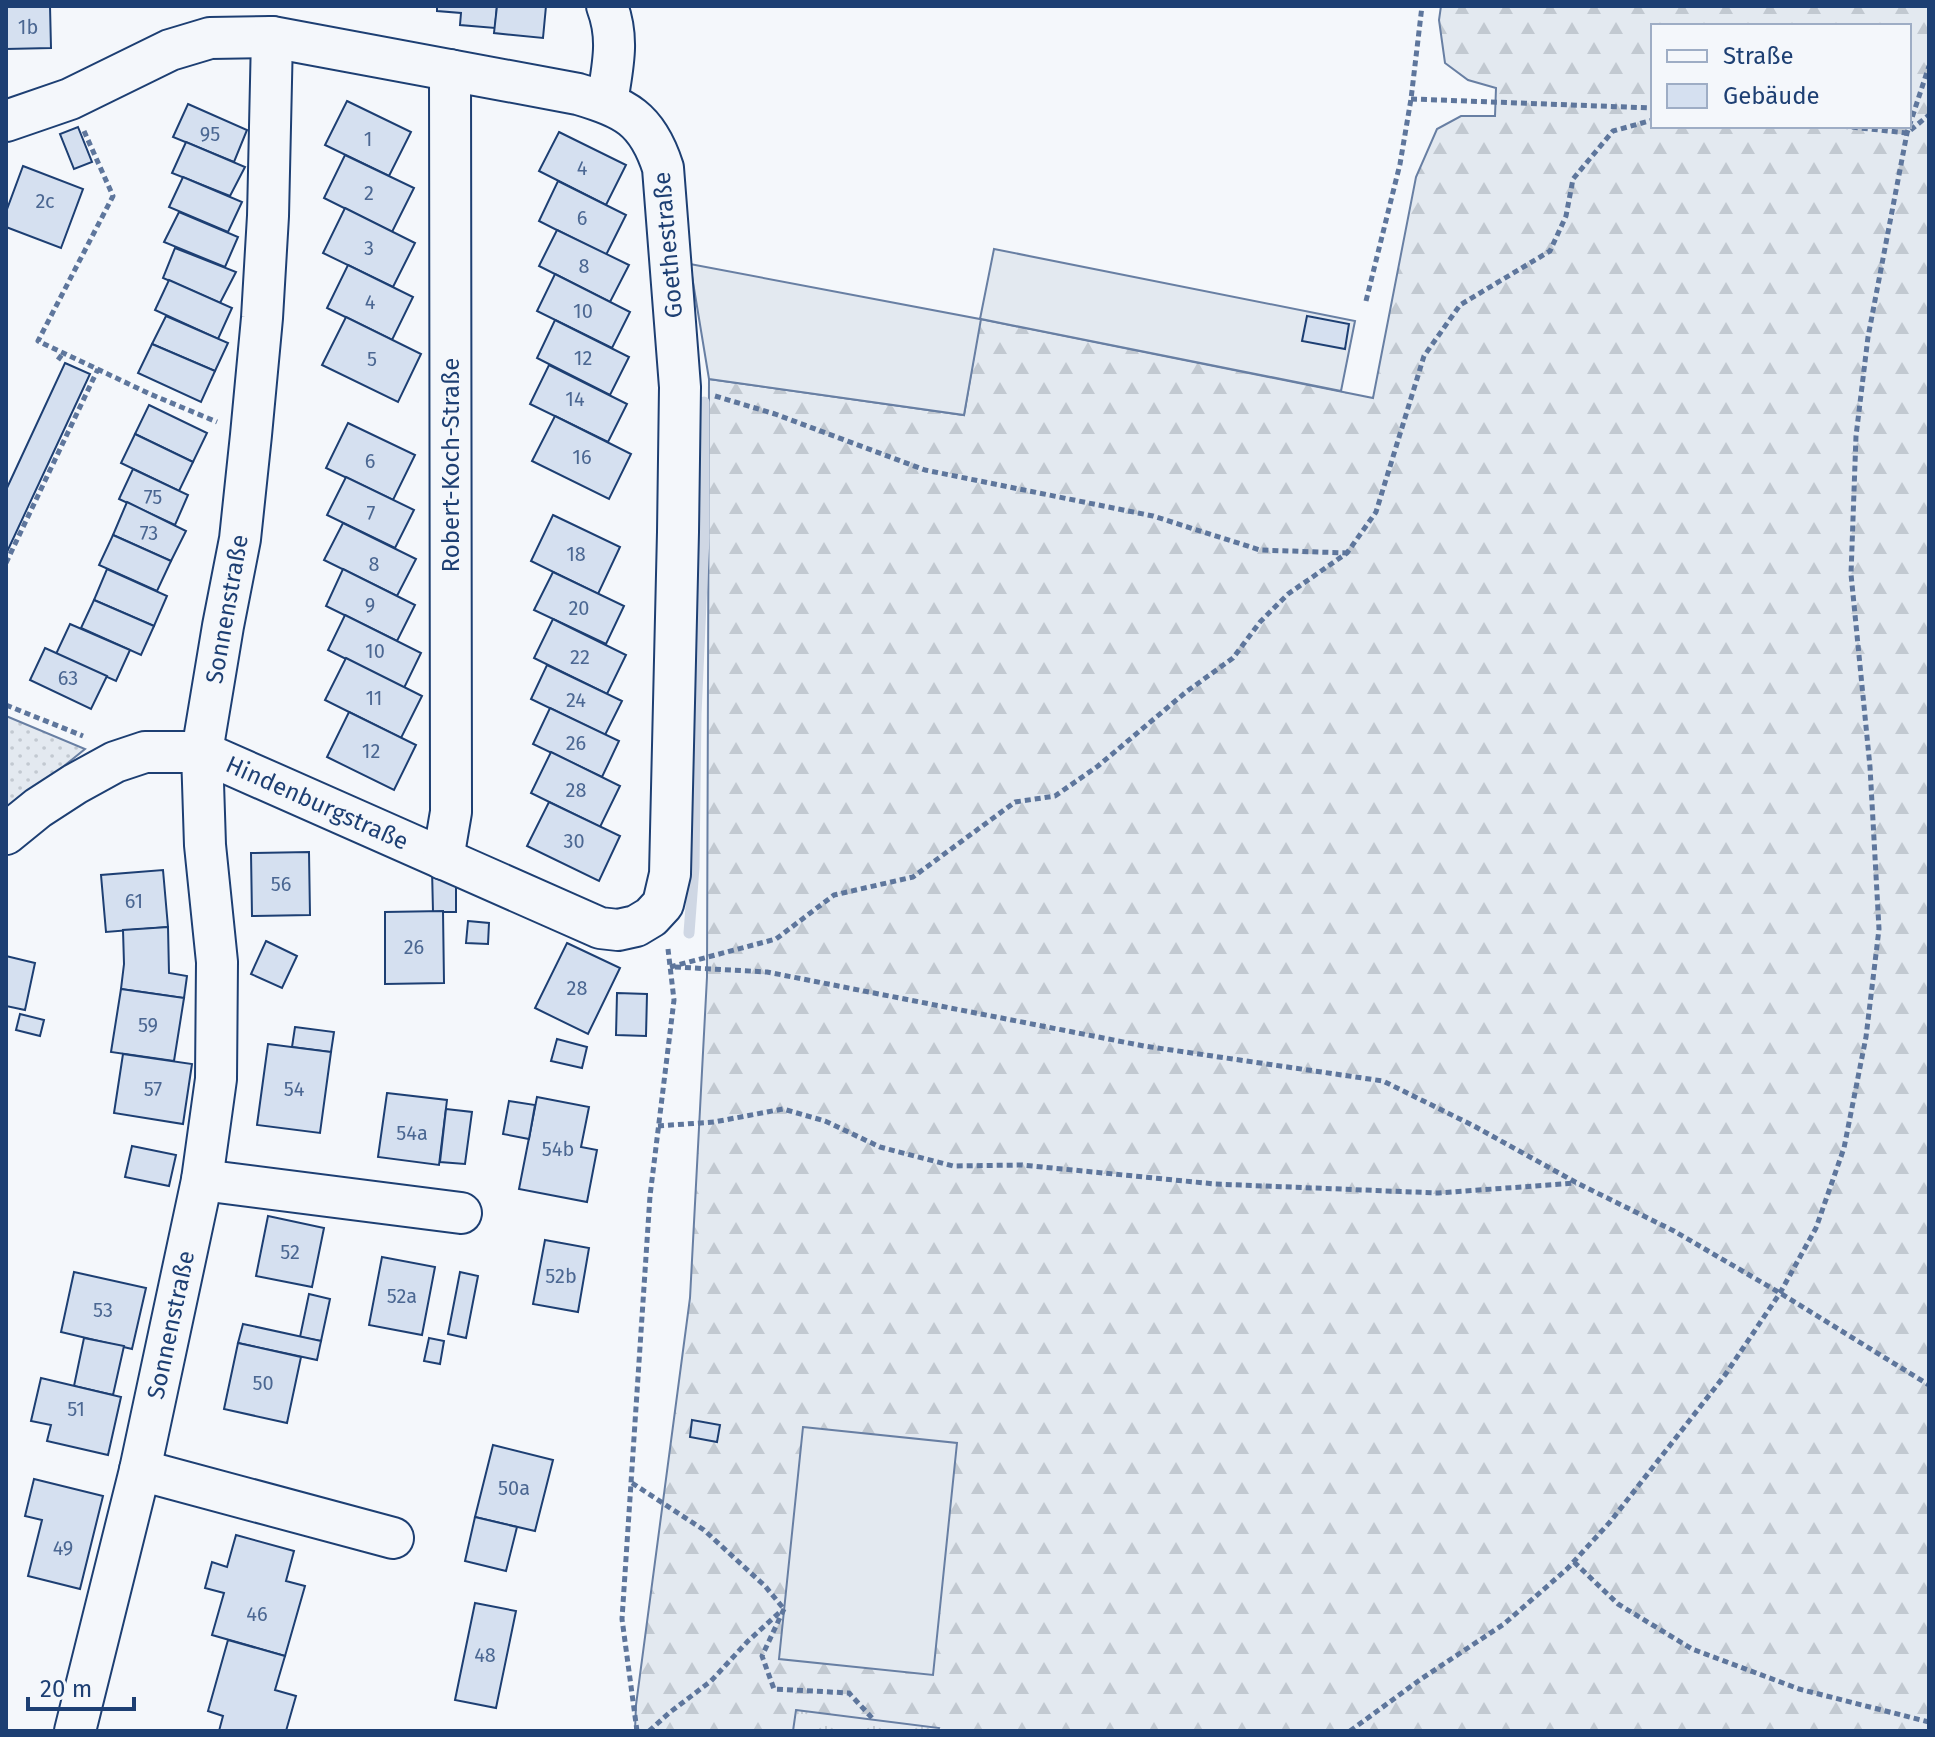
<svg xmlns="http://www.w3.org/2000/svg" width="1935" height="1737" font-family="'Fira Sans',sans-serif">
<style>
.grass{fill:url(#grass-dots);stroke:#687fa3;stroke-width:2}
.forest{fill:url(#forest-firs);stroke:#687fa3;stroke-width:2;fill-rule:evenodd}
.park{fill:url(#park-tufts);stroke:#687fa3;stroke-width:2}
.garden{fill:#e3e9f0;stroke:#687fa3;stroke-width:2}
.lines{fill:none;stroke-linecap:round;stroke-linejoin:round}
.stream{stroke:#cfd7e4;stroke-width:11}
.building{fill:#d5e0f0;stroke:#1d3f73;stroke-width:2}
.minor-casing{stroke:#1d3f73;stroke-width:44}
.path{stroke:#5e769c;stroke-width:5;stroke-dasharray:6 4;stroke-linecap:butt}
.minor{stroke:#f4f7fb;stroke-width:40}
.labels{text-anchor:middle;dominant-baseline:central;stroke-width:6;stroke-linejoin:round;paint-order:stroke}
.number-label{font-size:20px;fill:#4b6792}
.street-label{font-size:24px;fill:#1d3f73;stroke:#f4f7fb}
</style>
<defs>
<pattern id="grass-dots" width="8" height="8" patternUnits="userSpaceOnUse" patternTransform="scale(2)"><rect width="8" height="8" fill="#e3e9f0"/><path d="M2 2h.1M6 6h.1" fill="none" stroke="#c2c9d1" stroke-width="1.8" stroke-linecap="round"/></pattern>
<pattern id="forest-firs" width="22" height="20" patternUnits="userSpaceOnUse" patternTransform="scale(2)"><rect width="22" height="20" fill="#e3e9f0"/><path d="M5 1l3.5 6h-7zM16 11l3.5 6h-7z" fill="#c2c9d1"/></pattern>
<pattern id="park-tufts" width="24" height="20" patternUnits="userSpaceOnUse" patternTransform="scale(2)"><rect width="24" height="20" fill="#e3e9f0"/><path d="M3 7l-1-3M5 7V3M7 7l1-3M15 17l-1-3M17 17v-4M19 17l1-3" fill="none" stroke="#c2c9d1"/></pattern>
</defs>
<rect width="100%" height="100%" fill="#f4f7fb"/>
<path class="grass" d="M6 716 85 749 6 813Z"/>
<path class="forest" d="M1441 6H1929V1731H635L636 1705 690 1298 707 977 709 379 964 415 980 319 1373 398 1416 177 1437 129 1461 116H1495L1496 88 1468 80 1445 63 1439 20ZM1653 26H1909V126H1653Z"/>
<path class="park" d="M796 1710 939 1728 938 1731H793Z"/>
<g class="garden">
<path d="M994 249 1355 321 1341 391 981 319 964 415 709 379 690 264 980 319Z"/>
<path d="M803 1427 957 1443 933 1675 779 1659Z"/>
</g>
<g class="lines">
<path class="stream" d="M689 933 694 867 696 714 704 537V402"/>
</g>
<g class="building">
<path d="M6 6H50L51 48 6 49Z"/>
<path d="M437 6H497L495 28 460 25 461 13 437 11Z"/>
<path d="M497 6H546L543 38 494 33Z"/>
<path d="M347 101 411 132 389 176 325 145Z"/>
<path d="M188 104 247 130 234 162 173 137Z"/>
<path d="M78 127 92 162 74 169 60 134Z"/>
<path d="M559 132 626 165 606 205 539 171Z"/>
<path d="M186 142 245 167 230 196 172 173Z"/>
<path d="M345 155 414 188 392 232 324 198Z"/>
<path d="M23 166 83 189 61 248 6 227V212Z"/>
<path d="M183 177 242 202 228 232 169 207Z"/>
<path d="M558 181 626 215 606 255 539 221Z"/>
<path d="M345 208 415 243 393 287 323 253Z"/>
<path d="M179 212 238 237 225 267 164 242Z"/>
<path d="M557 230 629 265 610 302 539 266Z"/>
<path d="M175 248 236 272 220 303 163 278Z"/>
<path d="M348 265 413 297 392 340 327 308Z"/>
<path d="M555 274 630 312 612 348 537 311Z"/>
<path d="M169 280 232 308 218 339 155 310Z"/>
<path d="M166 316 228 343 215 371 152 344Z"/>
<path d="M1307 316 1349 324 1345 349 1302 341Z"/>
<path d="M346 317 421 354 398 402 322 365Z"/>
<path d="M555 320 629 357 610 395 537 358Z"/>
<path d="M152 344 215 371 201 402 138 373Z"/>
<path d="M65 363 90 374 6 554V490Z"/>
<path d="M549 365 627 404 608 442 530 404Z"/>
<path d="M149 405 207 433 193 462 135 434Z"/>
<path d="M555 416 631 454 609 499 532 461Z"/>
<path d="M348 423 415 455 393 500 326 468Z"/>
<path d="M135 434 193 462 179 491 121 463Z"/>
<path d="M133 469 188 495 175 525 119 499Z"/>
<path d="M346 477 414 510 395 548 327 515Z"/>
<path d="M127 502 186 531 171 561 113 535Z"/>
<path d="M553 515 620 547 598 594 531 561Z"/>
<path d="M343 523 416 559 397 596 324 560Z"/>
<path d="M113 535 171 561 157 591 99 565Z"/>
<path d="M107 569 167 596 154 626 94 600Z"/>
<path d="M343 569 415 605 397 641 326 606Z"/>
<path d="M553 572 624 606 606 644 534 610Z"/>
<path d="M94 600 154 626 141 655 81 628Z"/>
<path d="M345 615 421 653 404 688 328 650Z"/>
<path d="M553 619 626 655 607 694 534 658Z"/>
<path d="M70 624 130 650 116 681 56 654Z"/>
<path d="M45 648 107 676 91 709 30 680Z"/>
<path d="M346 658 422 696 401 738 325 700Z"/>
<path d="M547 665 622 701 605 735 531 699Z"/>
<path d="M550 708 619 741 602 777 533 744Z"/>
<path d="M349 712 416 745 394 790 327 757Z"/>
<path d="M551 752 620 786 600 827 531 793Z"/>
<path d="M549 802 620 836 599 881 527 846Z"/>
<path d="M309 852 310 915 252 916 251 853Z"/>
<path d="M432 869 456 882V912H433Z"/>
<path d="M163 870 168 927 106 932 101 875Z"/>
<path d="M443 911 444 983 385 984V912Z"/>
<path d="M468 921 489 923 488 944 466 943Z"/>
<path d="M168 927 169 973 187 976 184 998 121 989 124 964 123 930Z"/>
<path d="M266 941 297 956 282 988 251 974Z"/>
<path d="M567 943 620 968 588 1034 535 1008Z"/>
<path d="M6 956 35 963 25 1010 6 1006Z"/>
<path d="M121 989 184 998 174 1061 111 1052Z"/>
<path d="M617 993 647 994 646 1036 616 1035Z"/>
<path d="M20 1014 44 1020 40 1036 16 1030Z"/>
<path d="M295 1027 334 1032 331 1052 292 1047Z"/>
<path d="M557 1039 587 1047 582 1068 551 1061Z"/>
<path d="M268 1044 331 1052 320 1133 257 1125Z"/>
<path d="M123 1054 192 1064 183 1124 114 1113Z"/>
<path d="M387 1093 447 1100 439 1165 378 1157Z"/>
<path d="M537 1097 589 1107 581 1147 597 1150 587 1202 519 1189Z"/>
<path d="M509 1101 535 1105 529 1139 503 1134Z"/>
<path d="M446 1109 472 1112 465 1164 440 1162Z"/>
<path d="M132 1146 176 1155 169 1186 125 1177Z"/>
<path d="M268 1216 324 1228 312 1287 256 1276Z"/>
<path d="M545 1240 589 1248 578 1312 533 1304Z"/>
<path d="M382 1257 435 1267 422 1335 369 1325Z"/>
<path d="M74 1272 146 1288 132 1349 61 1332Z"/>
<path d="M460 1272 478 1276 466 1338 448 1334Z"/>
<path d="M309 1294 330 1299 321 1341 300 1337Z"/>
<path d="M243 1324 321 1341 317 1360 238 1343Z"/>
<path d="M84 1338 124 1346 113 1395 74 1386Z"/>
<path d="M429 1338 444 1341 440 1364 424 1361Z"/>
<path d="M238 1343 301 1357 287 1423 224 1409Z"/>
<path d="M41 1378 121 1397 108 1455 47 1441 51 1425 31 1421Z"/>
<path d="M692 1420 720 1425 717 1442 690 1437Z"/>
<path d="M493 1445 553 1460 535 1531 475 1517Z"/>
<path d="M34 1479 103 1496 80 1589 28 1576 42 1520 25 1516Z"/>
<path d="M475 1517 517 1527 506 1571 465 1561Z"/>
<path d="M236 1535 294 1551 286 1581 305 1586 285 1656 212 1635 224 1593 205 1588 212 1562 227 1567Z"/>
<path d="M475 1603 516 1611 496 1708 455 1700Z"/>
<path d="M228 1640 285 1656 275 1690 296 1696 286 1731H219L223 1716 208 1711Z"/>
</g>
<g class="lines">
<g class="minor-casing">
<g id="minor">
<path d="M607 103C612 68 620 40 607 6"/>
<path d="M6 121 70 99 170 50 210 38 272 37 578 94C625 108 647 118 663 168L680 387 678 532 670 874 663 904 651 917 636 926 618 930 600 928 202 752H145L115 762 75 784 38 808 6 834"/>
<path d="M443 859 451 812 450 70"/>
<path d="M202 1180 461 1213"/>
<path d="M140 1470 393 1538"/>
<path d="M75 1731 140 1470 202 1180 216 1079 217 962 205 845 202 752 223 626 240 539 251 435 262 318 268 216 272 37"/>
</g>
</g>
<g class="path">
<path d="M1411 99 1653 108"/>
<path d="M1842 126 1907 133 1929 115"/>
<path d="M84 131 113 196 38 341 150 394 217 422"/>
<path d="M1366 301 1400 164 1411 99 1422 6"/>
<path d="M58 360 63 353"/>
<path d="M715 396 775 414 925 470 1153 516 1260 550 1347 553"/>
<path d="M6 563 98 369"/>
<path d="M6 705 83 736"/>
<path d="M670 967 776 939 834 895 913 877 1015 802 1055 796 1098 766 1186 692 1233 658 1260 622 1288 594 1347 553 1376 512 1424 356 1460 305 1550 251 1566 216 1573 179 1613 131 1653 120"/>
<path d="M675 967 767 972 1144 1046 1383 1081 1474 1126 1577 1183 1674 1231 1780 1293 1929 1385"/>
<path d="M658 1126 714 1122 783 1109 825 1121 880 1147 953 1166 1022 1165 1215 1184 1438 1193 1576 1183"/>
<path d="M632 1483 704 1530 765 1586 784 1609"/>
<path d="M1574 1562 1618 1604 1692 1649 1799 1689 1929 1722"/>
<path d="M784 1609 762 1656 774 1689 849 1693 873 1719"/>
<path d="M637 1731 622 1619 650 1196 674 1000 668 949"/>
<path d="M649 1731 669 1713 711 1681 748 1641 780 1612"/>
<path d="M1350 1731 1421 1679 1504 1624 1567 1569 1610 1522 1725 1375 1780 1293 1816 1228 1844 1148 1866 1037 1879 929 1870 767 1851 574 1856 436 1868 337 1907 133 1929 66"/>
</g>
<use href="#minor" class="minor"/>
</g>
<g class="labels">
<g class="number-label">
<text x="28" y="27">1b</text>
<text x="210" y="134">95</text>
<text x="368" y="139">1</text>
<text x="582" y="168">4</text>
<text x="369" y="193">2</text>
<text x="45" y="201">2c</text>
<text x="582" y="218">6</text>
<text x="369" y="248">3</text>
<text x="584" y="266">8</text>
<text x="370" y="302">4</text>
<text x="583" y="311">10</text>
<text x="583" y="358">12</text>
<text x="372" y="359">5</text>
<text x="575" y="399">14</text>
<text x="582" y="457">16</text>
<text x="370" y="461">6</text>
<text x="153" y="497">75</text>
<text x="371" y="513">7</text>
<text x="149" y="533">73</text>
<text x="576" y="554">18</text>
<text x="374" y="564">8</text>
<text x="370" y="605">9</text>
<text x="579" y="608">20</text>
<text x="375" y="651">10</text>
<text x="580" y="657">22</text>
<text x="68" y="678">63</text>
<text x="374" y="698">11</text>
<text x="576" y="700">24</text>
<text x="576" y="743">26</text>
<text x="371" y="751">12</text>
<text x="576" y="790">28</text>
<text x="574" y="841">30</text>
<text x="281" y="884">56</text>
<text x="134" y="901">61</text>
<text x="414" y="947">26</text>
<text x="577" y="988">28</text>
<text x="148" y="1025">59</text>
<text x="153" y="1089">57</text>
<text x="294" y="1089">54</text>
<text x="412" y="1133">54a</text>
<text x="558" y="1149">54b</text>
<text x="290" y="1252">52</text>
<text x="561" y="1276">52b</text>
<text x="402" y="1296">52a</text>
<text x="103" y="1310">53</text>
<text x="263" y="1383">50</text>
<text x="76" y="1409">51</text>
<text x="514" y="1488">50a</text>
<text x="63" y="1548">49</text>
<text x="257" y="1614">46</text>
<text x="485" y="1655">48</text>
</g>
<g class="street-label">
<text transform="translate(668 245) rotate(-95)">Goethestraße</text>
<text transform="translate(451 465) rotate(-90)">Robert-Koch-Straße</text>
<text transform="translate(227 609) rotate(-80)">Sonnenstraße</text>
<text transform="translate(317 803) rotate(24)">Hindenburgstraße</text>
<text transform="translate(171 1325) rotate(-78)">Sonnenstraße</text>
</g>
</g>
<rect width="1935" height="1737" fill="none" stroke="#1d3f73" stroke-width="16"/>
<rect x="1651" y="24" width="260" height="104" fill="#f4f7fb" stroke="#9eadc5" stroke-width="2"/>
<rect x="1667" y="50" width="40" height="12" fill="#f4f7fb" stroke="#9eadc5" stroke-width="2"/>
<text x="1723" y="64" font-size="24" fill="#1d3f73">Straße</text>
<rect x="1667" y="84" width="40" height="24" fill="#d5e0f0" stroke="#9eadc5" stroke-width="2"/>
<text x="1723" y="104" font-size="24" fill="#1d3f73">Gebäude</text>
<path d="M28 1697v12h106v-12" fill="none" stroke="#1d3f73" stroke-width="4"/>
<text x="40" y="1697" font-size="24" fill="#1d3f73" stroke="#f4f7fb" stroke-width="6" paint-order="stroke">20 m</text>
</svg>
